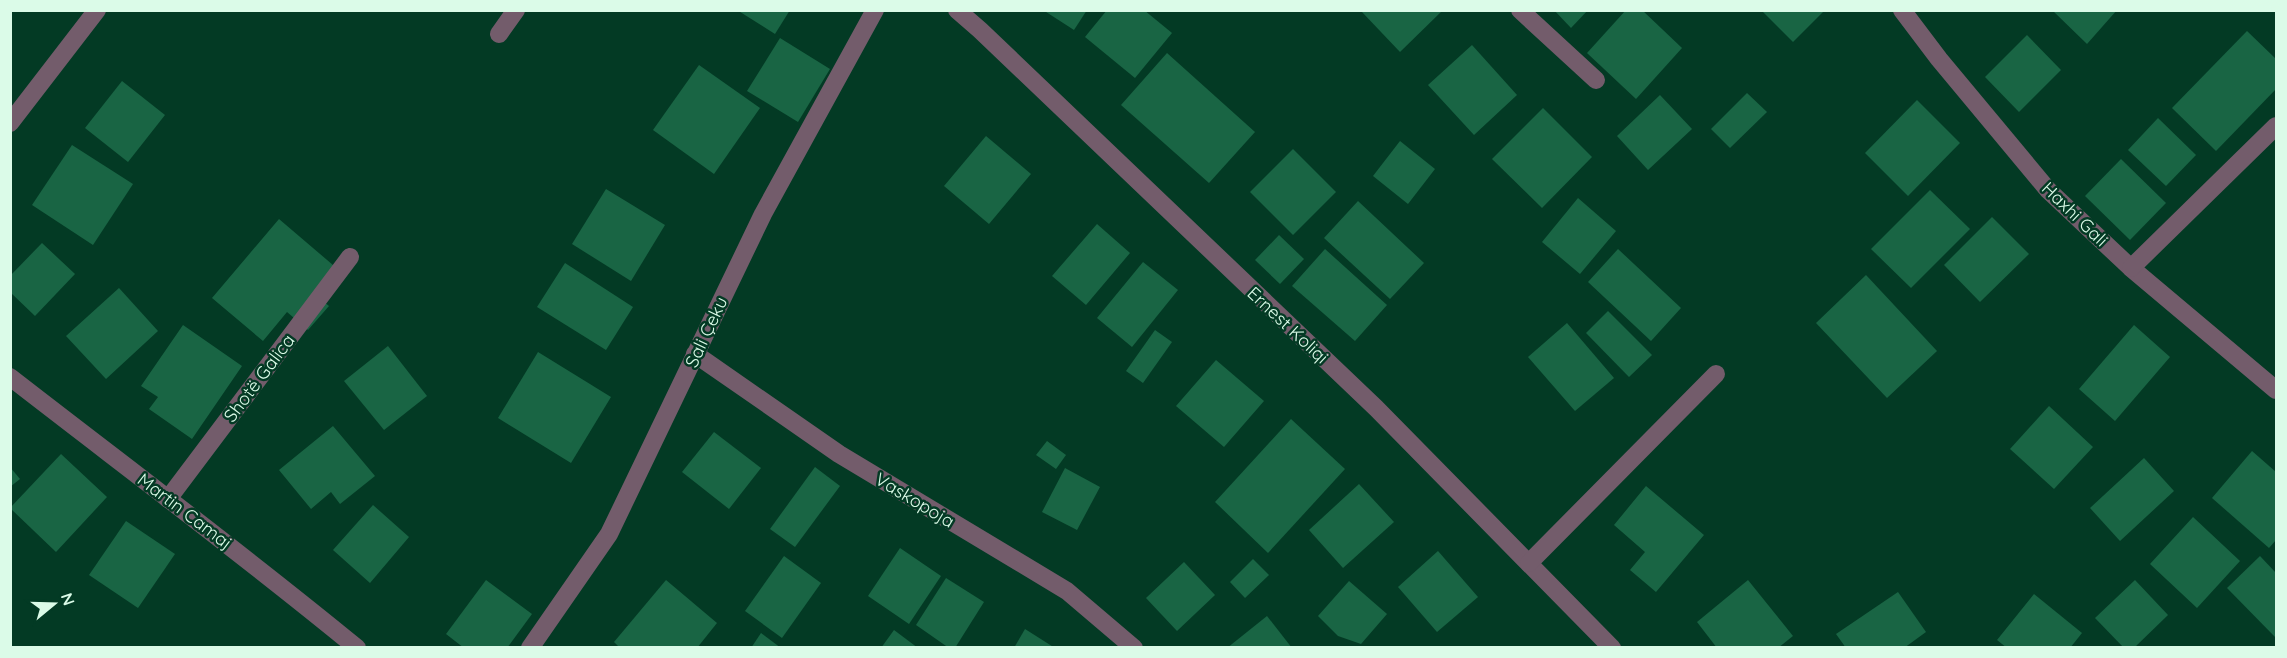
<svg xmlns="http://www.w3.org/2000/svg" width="2287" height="658" font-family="Quicksand,sans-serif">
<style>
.building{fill:#196544}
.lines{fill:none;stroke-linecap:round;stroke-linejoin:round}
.minor{stroke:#735c6b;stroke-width:18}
.labels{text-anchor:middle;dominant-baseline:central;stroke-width:5;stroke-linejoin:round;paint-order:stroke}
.street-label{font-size:18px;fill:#dbfbe8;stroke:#033a24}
</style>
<rect width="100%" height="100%" fill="#033a24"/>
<g class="building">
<path d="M737 10H790L775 34Z"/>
<path d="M1043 10H1087L1074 30Z"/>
<path d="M1107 10H1144L1172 33 1135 78 1085 37Z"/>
<path d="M1364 10H1443L1400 52 1362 12Z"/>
<path d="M1554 10H1588L1571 28Z"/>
<path d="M1626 10H1642L1682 48 1636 99 1587 53Z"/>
<path d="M1761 10H1825L1793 42Z"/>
<path d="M2052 10H2117L2087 44Z"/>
<path d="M2247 31 2276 59V89L2216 151 2172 108Z"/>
<path d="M2027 35 2061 70 2019 112 1985 77Z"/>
<path d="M780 38 830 69 798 122 747 91Z"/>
<path d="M1472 45 1517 95 1474 135 1428 85Z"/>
<path d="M1167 53 1255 132 1209 183 1121 105Z"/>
<path d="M699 65 760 108 714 174 653 130Z"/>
<path d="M122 81 165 115 128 162 85 128Z"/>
<path d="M1747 93 1767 112 1730 148 1711 129Z"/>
<path d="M1660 95 1692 129 1648 170 1617 136Z"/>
<path d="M1917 100 1960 143 1908 196 1865 153Z"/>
<path d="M1543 108 1592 157 1542 208 1492 159Z"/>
<path d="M2158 118 2196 155 2166 186 2128 150Z"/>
<path d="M986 136 1031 174 989 224 944 186Z"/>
<path d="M1400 141 1435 169 1408 204 1373 176Z"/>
<path d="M72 145 133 184 93 245 32 205Z"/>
<path d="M1293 149 1336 192 1293 235 1250 192Z"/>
<path d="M2121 159 2166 203 2130 240 2085 196Z"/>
<path d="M606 189 665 225 631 281 572 244Z"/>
<path d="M1930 190 1970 229 1911 288 1871 249Z"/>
<path d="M1578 198 1616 231 1580 274 1542 242Z"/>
<path d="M1358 201 1424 263 1390 299 1324 238Z"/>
<path d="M1992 217 2029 254 1980 302 1944 265Z"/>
<path d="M279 219 340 271 318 297 329 306 308 330 287 312 263 341 212 298Z"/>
<path d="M1097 224 1130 253 1086 305 1052 276Z"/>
<path d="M1279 235 1304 259 1280 284 1255 260Z"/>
<path d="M42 243 75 274 35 316 10 292V276Z"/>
<path d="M1325 249 1387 305 1355 341 1292 286Z"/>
<path d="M1618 249 1681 308 1651 341 1588 282Z"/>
<path d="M1143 262 1178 290 1132 347 1097 318Z"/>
<path d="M565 263 633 307 606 350 537 307Z"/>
<path d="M1866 275 1937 351 1887 398 1816 323Z"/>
<path d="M119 288 158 331 106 379 66 336Z"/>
<path d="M1608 311 1652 355 1629 377 1586 333Z"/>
<path d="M1567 323 1614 378 1575 411 1528 357Z"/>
<path d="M183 325 242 366 192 439 149 409 158 397 141 386Z"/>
<path d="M2134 325 2170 357 2115 421 2079 389Z"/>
<path d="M1155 330 1172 342 1143 383 1126 371Z"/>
<path d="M388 346 427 396 384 430 344 381Z"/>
<path d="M538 352 611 397 571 463 498 418Z"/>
<path d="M1216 360 1264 401 1224 447 1176 406Z"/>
<path d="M2049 406 2093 447 2054 489 2010 449Z"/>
<path d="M1291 419 1345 469 1268 553 1215 502Z"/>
<path d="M333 426 375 476 340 504 331 492 311 509 279 470Z"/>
<path d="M714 432 761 468 729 509 682 472Z"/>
<path d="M1047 441 1066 455 1056 469 1036 455Z"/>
<path d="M2252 451 2276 472V540L2269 548 2212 498Z"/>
<path d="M61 454 107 497 56 552 10 508Z"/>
<path d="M2144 458 2174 491 2120 541 2090 508Z"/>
<path d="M10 467 20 479 10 487Z"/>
<path d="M815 467 840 486 795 547 770 529Z"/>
<path d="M1065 468 1100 487 1077 530 1042 512Z"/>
<path d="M1359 484 1394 522 1343 568 1309 530Z"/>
<path d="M1646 486 1704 535 1656 592 1630 570 1645 552 1614 525Z"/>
<path d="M373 505 409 537 370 583 333 550Z"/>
<path d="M2193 517 2240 561 2197 608 2150 564Z"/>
<path d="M126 521 175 554 138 608 89 575Z"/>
<path d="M900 548 941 576 909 624 868 596Z"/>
<path d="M1438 551 1478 597 1437 632 1398 587Z"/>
<path d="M784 556 821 583 782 638 745 611Z"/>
<path d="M2260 556 2276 573V638L2227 588Z"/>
<path d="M1253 559 1269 575 1245 598 1230 582Z"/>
<path d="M1184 562 1215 595 1177 631 1146 598Z"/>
<path d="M946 578 984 602 955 648H949L916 625Z"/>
<path d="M486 580 532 614 507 648H464L446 634Z"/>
<path d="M666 580 717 623 697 648H620L614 642Z"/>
<path d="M1748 580 1793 636 1778 648H1717L1697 622Z"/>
<path d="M2135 580 2168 615 2134 648H2124L2095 618Z"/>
<path d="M1349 581 1387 614 1361 644 1338 636 1318 616Z"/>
<path d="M1898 592 1926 632 1904 648H1846L1836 634Z"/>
<path d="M2034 594 2082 633 2070 648H2007L1997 640Z"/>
<path d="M1267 616 1292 648H1227Z"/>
<path d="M1025 629 1055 648H1014Z"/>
<path d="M894 630 918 648H881Z"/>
<path d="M761 633 781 648H751Z"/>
</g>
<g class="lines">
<g class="minor">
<path d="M957 10 980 30 1376 408 1612 648"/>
<path d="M1520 10 1596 80"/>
<path d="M1902 10 1939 59 2048 190 2131 268 2276 390"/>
<path d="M499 34 516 10"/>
<path d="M10 123 97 10"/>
<path d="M2131 268 2276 126"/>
<path d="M695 354 839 454 1067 591 1134 648"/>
<path d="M10 377C126 467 244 555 357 648"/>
<path d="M168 499 350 257"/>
<path d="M1529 563 1716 374"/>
<path d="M530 648 609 534 763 214 875 10"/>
</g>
</g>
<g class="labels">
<g class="street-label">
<text transform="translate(2075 214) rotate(44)">Haxhi Gali</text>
<text transform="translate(1288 325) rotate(43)">Ernest Koliqi</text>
<text transform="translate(706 332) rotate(-65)">Sali Çeku</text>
<text transform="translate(259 378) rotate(-53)">Shotë Galica</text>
<text transform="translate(915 500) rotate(31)">Vaskopoja</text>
<text transform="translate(185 511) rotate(37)">Martin Camaj</text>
</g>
</g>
<rect width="2287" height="658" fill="none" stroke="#dbfbe8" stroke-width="24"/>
<g transform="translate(54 604) rotate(71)" stroke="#033a24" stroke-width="4.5" paint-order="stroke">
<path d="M0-4.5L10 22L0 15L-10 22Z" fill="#dbfbe8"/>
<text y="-9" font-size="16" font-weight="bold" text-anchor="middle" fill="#dbfbe8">N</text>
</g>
</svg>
